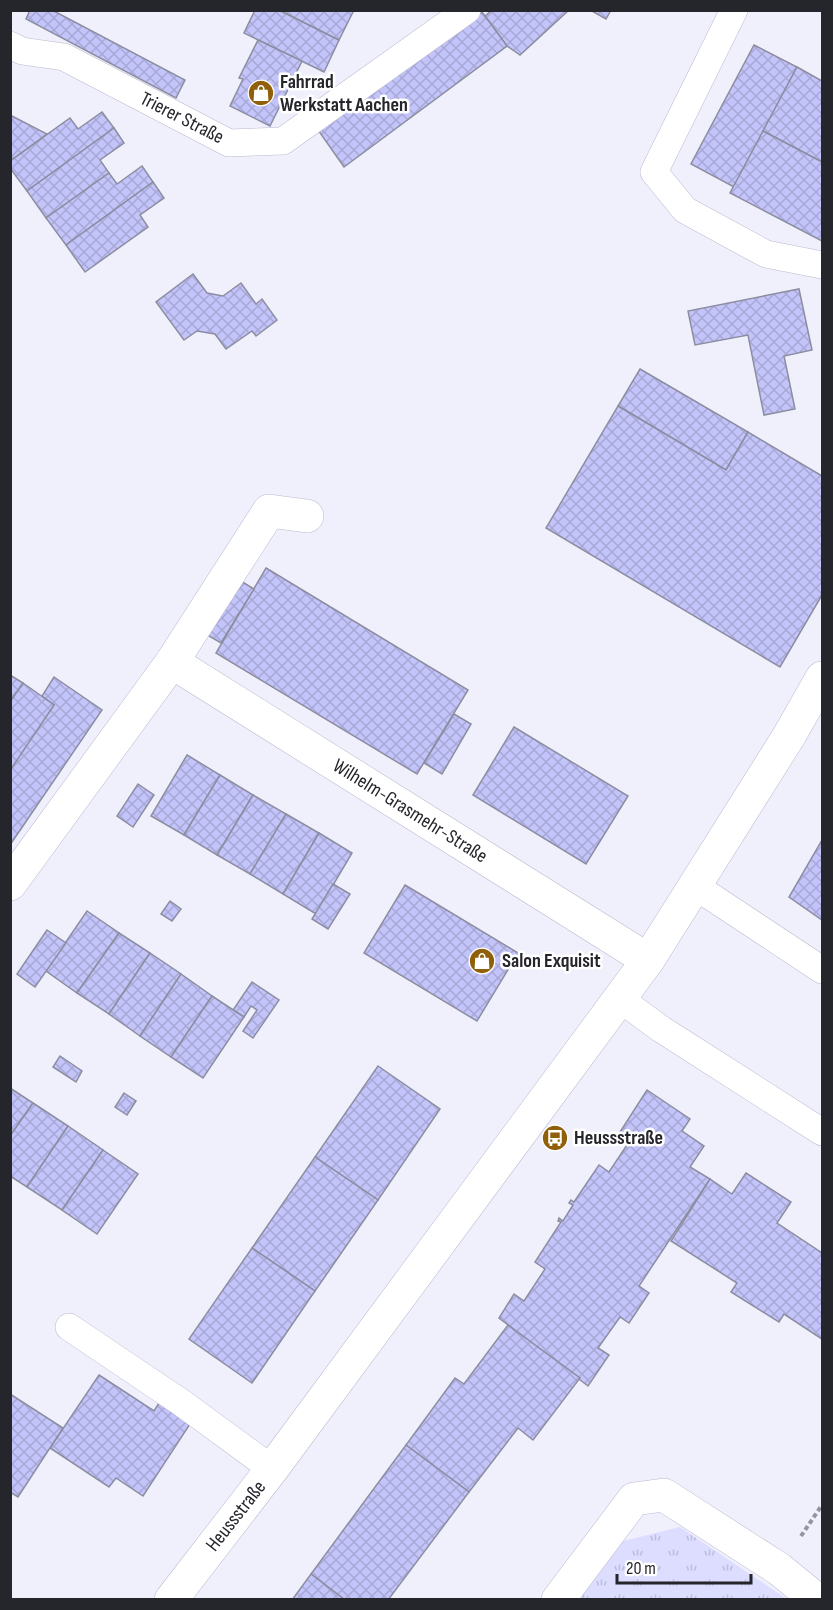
<svg xmlns="http://www.w3.org/2000/svg" width="833" height="1610" font-family="'Sofia Sans Condensed',sans-serif">
<style>
.grass{fill:url(#grass-tufts)}
.building{fill:url(#building-cross-hatch);stroke:#8d8da1;stroke-width:1.5}
.lines{fill:none;stroke-linecap:round;stroke-linejoin:round}
.service-casing{stroke:#b9bace;stroke-width:28}
.minor-casing{stroke:#b9bace;stroke-width:34}
.path{stroke:#94949f;stroke-width:4;stroke-dasharray:4.5 3;stroke-linecap:butt}
.service{stroke:#fff;stroke-width:27}
.minor{stroke:#fff;stroke-width:33}
.labels{text-anchor:middle;dominant-baseline:central;stroke-width:5;stroke-linejoin:round;paint-order:stroke}
.poi-label{font-size:20px;font-weight:bold;fill:#25252c;stroke:#fff;text-anchor:start}
.street-label{font-size:20px;fill:#25252c;stroke:#fff}
</style>
<defs>
<pattern id="grass-tufts" width="24" height="20" patternUnits="userSpaceOnUse" patternTransform="scale(1.5)"><rect width="24" height="20" fill="#dcddff"/><path d="M3 7l-1-3M5 7V3M7 7l1-3M15 17l-1-3M17 17v-4M19 17l1-3" fill="none" stroke="#bdbedb"/></pattern>
<pattern id="building-cross-hatch" width="8" height="8" patternUnits="userSpaceOnUse" patternTransform="scale(1.5)"><rect width="8" height="8" fill="#c3c4fa"/><path d="M0 0l8 8M0 8l8-8" fill="none" stroke="#a7a8d6"/></pattern>
</defs>
<rect width="100%" height="100%" fill="#f0f0fd"/>
<path class="grass" d="M680 1527 787 1599 567 1600 611 1544Z"/>
<g class="building">
<path d="M30 10H52L185 80 176 98 26 19Z"/>
<path d="M255 10H279L339 40 324 72 244 33Z"/>
<path d="M279 10H354L339 40Z"/>
<path d="M492 10H569L520 55 507 46 485 16Z"/>
<path d="M590 10H611L606 19Z"/>
<path d="M482 12 507 46 344 167 318 130Z"/>
<path d="M258 40 302 61 270 126 230 106 243 79 239 78Z"/>
<path d="M754 45 797 67 734 187 691 164Z"/>
<path d="M797 67 822 81V162L763 131Z"/>
<path d="M102 112 114 128 27 191 10 168V161L70 118 78 129Z"/>
<path d="M10 115 47 134 10 161Z"/>
<path d="M114 128 124 143 100 160 109 173 46 218 27 191Z"/>
<path d="M763 131 822 162V241L730 193Z"/>
<path d="M142 166 153 182 66 245 46 218 109 173 117 184Z"/>
<path d="M153 182 164 198 140 215 148 227 85 272 66 245Z"/>
<path d="M193 274 207 293 223 296 241 283 256 304 262 299 277 320 256 336 252 331 226 349 215 334 197 331 184 340 156 302Z"/>
<path d="M799 289 812 350 784 356 795 409 764 415 748 335 695 345 688 311Z"/>
<path d="M640 369 748 432 726 470 618 406Z"/>
<path d="M618 406 726 470 748 432 822 476V595L780 667 546 528Z"/>
<path d="M266 568 468 690 417 774 216 653Z"/>
<path d="M236 578 254 589 221 643 204 633Z"/>
<path d="M10 675 23 683 10 702Z"/>
<path d="M54 677 102 710 10 845V769L54 705 42 696Z"/>
<path d="M23 683 54 705 11 769 10 702Z"/>
<path d="M454 714 471 724 442 774 424 763Z"/>
<path d="M514 727 628 796 586 864 473 795Z"/>
<path d="M187 755 220 775 184 835 151 816Z"/>
<path d="M220 775 253 795 217 855 184 835Z"/>
<path d="M138 784 154 795 133 827 117 816Z"/>
<path d="M253 795 286 814 250 874 217 855Z"/>
<path d="M286 814 319 833 283 894 250 874Z"/>
<path d="M319 833 352 853 316 914 283 894Z"/>
<path d="M822 840V920L789 897Z"/>
<path d="M333 884 350 894 328 929 312 919Z"/>
<path d="M405 885 518 953 477 1021 364 953Z"/>
<path d="M170 901 181 909 172 921 161 914Z"/>
<path d="M87 911 119 933 77 993 46 971Z"/>
<path d="M47 930 66 943 35 987 17 974Z"/>
<path d="M119 933 150 953 109 1014 77 993Z"/>
<path d="M150 953 181 974 140 1036 109 1014Z"/>
<path d="M181 974 212 996 171 1057 140 1036Z"/>
<path d="M252 982 279 1000 253 1038 243 1031 257 1010 251 1006 244 1017 233 1010Z"/>
<path d="M212 996 244 1017 203 1078 171 1057Z"/>
<path d="M60 1056 82 1071 76 1082 53 1067Z"/>
<path d="M378 1066 440 1109 378 1200 315 1157Z"/>
<path d="M10 1088 33 1103 10 1136Z"/>
<path d="M647 1090 690 1119 682 1131 704 1146 690 1167 710 1179 639 1286 649 1293 629 1323 620 1317 598 1348 609 1355 588 1386 499 1318 514 1294 524 1301 545 1269 535 1262 561 1222 558 1221 559 1218 563 1221 573 1205 569 1203 571 1200 574 1202 599 1165 609 1172 631 1139 620 1132Z"/>
<path d="M124 1093 136 1101 127 1115 115 1107Z"/>
<path d="M33 1103 68 1126 27 1187 10 1176V1136Z"/>
<path d="M68 1126 103 1150 62 1210 27 1187Z"/>
<path d="M103 1150 138 1174 97 1234 62 1210Z"/>
<path d="M315 1157 378 1200 315 1291 252 1248Z"/>
<path d="M746 1173 791 1202 777 1223 822 1253V1339L784 1314 779 1322 731 1292 737 1283 671 1241 710 1179 732 1194Z"/>
<path d="M252 1248 315 1291 252 1383 189 1339Z"/>
<path d="M508 1325 580 1378 533 1440 518 1428 469 1492 406 1445 455 1378 464 1384Z"/>
<path d="M99 1375 154 1411 159 1403 190 1424 143 1496 116 1478 109 1487 50 1448Z"/>
<path d="M10 1394 63 1428 18 1497 10 1492Z"/>
<path d="M406 1445 469 1492 388 1600H345L311 1574Z"/>
<path d="M311 1574 345 1600H292Z"/>
</g>
<g class="lines">
<g class="service-casing">
<g id="service">
<path d="M734 10 654 172 685 210 766 254 822 265"/>
<path d="M10 45 22 51 64 57 229 143 283 141 467 10"/>
<path d="M695 886 822 970"/>
<path d="M620 999 661 1029 822 1132"/>
<path d="M69 1327 182 1403 272 1469"/>
</g>
</g>
<g class="minor-casing">
<g id="minor">
<path d="M172 662 648 960"/>
<path d="M10 884 172 662 269 511 307 516"/>
<path d="M171 1600 272 1469 648 960 789 736 822 678"/>
<path d="M558 1600 634 1499 664 1495 779 1569 817 1600"/>
</g>
</g>
<path class="path" d="M801 1536 822 1505"/>
<use href="#service" class="service"/>
<use href="#minor" class="minor"/>
</g>
<defs>
<g id="shop-disc" transform="scale(1.35)"><circle r="9.5" fill="#8f5f0a" stroke="#fff"/><path d="M-5-2.5h2.3a2.7 3.5 0 0 1 5.4 0H5L5.5 6h-11ZM-1.5-2.5h3a1.5 2.3 0 0 0-3 0Z" fill="#fff"/></g>
<g id="bus-disc" transform="scale(1.35)"><circle r="9.5" fill="#8f5f0a" stroke="#fff"/><path d="M-5-6H5V4H4V6H2V4H-2V6H-4V4H-5ZM-3.5-4V0h7V-4ZM-3.5 1.2v1.5H-2V1.2ZM2 1.2v1.5H3.5V1.2Z" fill="#fff"/></g>
</defs>
<g fill-rule="evenodd">
<use href="#shop-disc" x="261" y="93"/>
<use href="#shop-disc" x="482" y="961"/>
<use href="#bus-disc" x="555" y="1138"/>
</g>
<g class="labels">
<g class="poi-label">
<text x="280" y="82">Fahrrad<tspan x="280" dy="23">Werkstatt Aachen</tspan></text>
<text x="502" y="961">Salon Exquisit</text>
<text x="574" y="1138">Heussstraße</text>
</g>
<g class="street-label">
<text transform="translate(182 118) rotate(27)">Trierer Straße</text>
<text transform="translate(410 811) rotate(32)">Wilhelm-Grasmehr-Straße</text>
<text transform="translate(236 1516) rotate(-52)">Heussstraße</text>
</g>
</g>
<rect width="833" height="1610" fill="none" stroke="#25252c" stroke-width="24"/>
<path d="M617 1574v9h134v-9" fill="none" stroke="#25252c" stroke-width="3"/>
<text x="626" y="1574" font-size="18" fill="#25252c" stroke="#ffffff" stroke-width="4.5" paint-order="stroke">20 m</text>
</svg>
